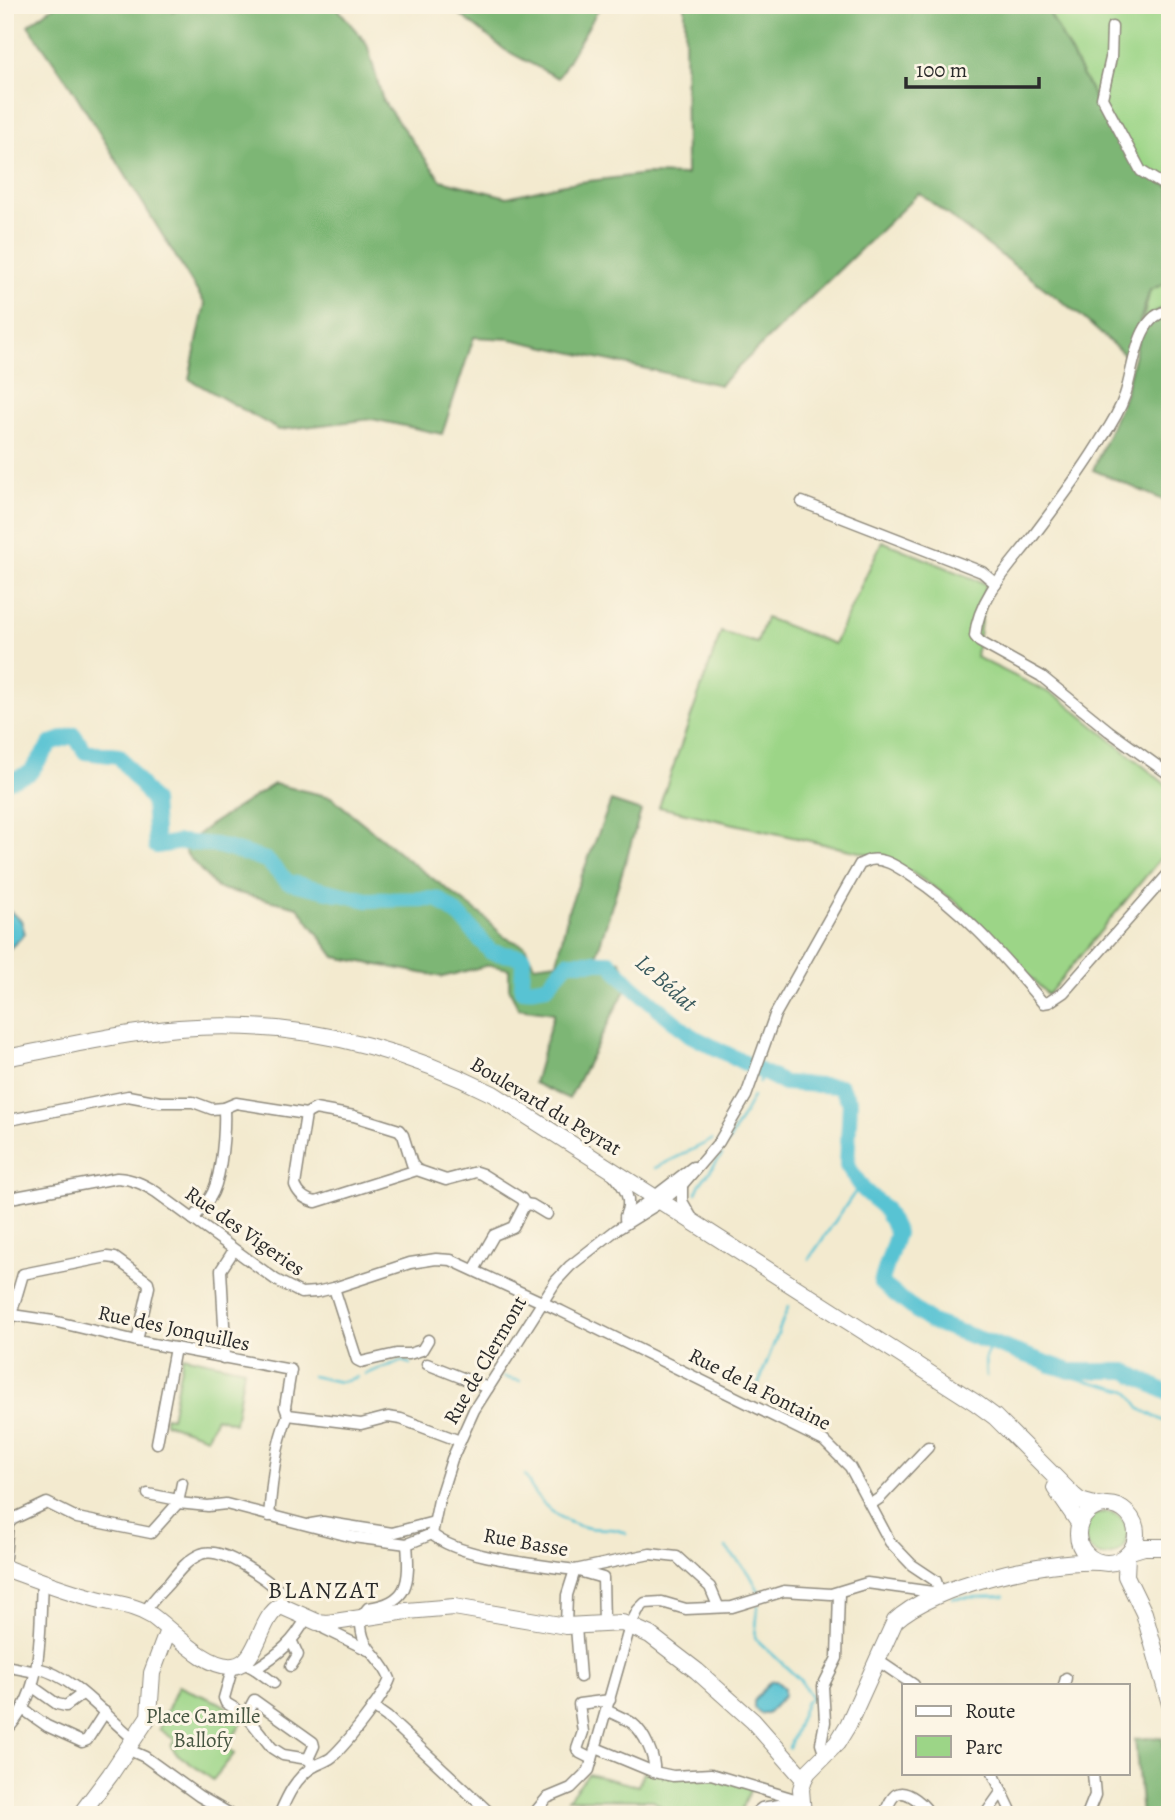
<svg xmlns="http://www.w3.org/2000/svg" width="1175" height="1820" font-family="Alegreya,serif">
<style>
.green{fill:#9cd587;stroke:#648059;stroke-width:2}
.forest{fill:#7db674;stroke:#547050;stroke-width:2}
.water{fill:#58c3d3;stroke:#42777f;stroke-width:2}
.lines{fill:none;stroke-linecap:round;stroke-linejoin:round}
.stream{stroke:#58c3d3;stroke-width:2.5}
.river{stroke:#58c3d3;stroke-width:16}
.street-casing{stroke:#8f8a7d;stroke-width:13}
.secondary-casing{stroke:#8f8a7d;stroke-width:18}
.street{stroke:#fff;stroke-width:10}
.secondary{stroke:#fff;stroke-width:16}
.labels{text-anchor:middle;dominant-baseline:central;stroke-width:6;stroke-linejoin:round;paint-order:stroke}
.street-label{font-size:21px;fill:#2b2b2b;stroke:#fcf5e5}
.park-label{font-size:21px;fill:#475642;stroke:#fcf5e5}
.water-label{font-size:23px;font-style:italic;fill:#38595d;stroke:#fcf5e5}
.quarter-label{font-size:24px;letter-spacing:2px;fill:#2b2b2b;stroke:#fcf5e5}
</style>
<rect width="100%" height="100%" fill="#fcf5e5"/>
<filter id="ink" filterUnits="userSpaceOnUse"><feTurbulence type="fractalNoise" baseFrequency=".0143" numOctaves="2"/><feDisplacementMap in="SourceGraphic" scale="14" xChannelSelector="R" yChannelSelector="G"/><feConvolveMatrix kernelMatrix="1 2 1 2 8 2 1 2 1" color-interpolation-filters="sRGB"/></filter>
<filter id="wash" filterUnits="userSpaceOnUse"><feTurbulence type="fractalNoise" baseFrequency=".00686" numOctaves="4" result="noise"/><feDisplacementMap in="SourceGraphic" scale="28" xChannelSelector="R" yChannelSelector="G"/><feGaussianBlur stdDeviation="1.57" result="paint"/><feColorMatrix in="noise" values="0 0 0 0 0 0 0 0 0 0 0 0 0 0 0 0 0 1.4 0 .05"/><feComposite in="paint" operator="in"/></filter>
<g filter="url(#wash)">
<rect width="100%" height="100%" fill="#f3eacf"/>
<g class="green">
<path d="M1045 5H1170V187L1143 170 1092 93Z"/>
<path d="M1170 281V308L1140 333 1150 290Z"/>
<path d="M882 541 986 584 976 657 1060 698 1170 788V847L1048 995 959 904 911 872 868 854 659 807 721 632 757 643 766 618 834 644Z"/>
<path d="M183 1356 244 1369 235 1423 216 1417 207 1437 165 1423V1417L171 1418Z"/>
<circle cx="1106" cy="1534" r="22"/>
<path d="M178 1686 218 1702 245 1718 227 1747 234 1754 213 1780 176 1753 171 1746 175 1740 159 1729Z"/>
<path d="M644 1772 711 1776 751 1788 740 1815H673L652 1800 568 1799 588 1774 638 1786Z"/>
</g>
<g class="forest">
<path d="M56 5H161L173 11 195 5H335L367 44 383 101 441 180 507 197 564 184 647 174 686 175 685 5H1045L1092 93 1143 170 1170 187V281L1150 290 1128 358 1081 316 919 193 720 385 510 339 474 337 442 434 372 419 279 430 189 379 205 304 70 85 28 25Z"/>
<path d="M448 5H601L558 78 505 50Z"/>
<path d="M1164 307 1170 308V503L1093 470 1124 397 1140 333 1149 315Z"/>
<path d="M274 784 331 797 412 863 483 916 504 937 525 946 534 965 557 962 569 908 611 801 641 811 596 957 620 961 631 979 569 1099 534 1083 554 1013 518 1008 509 988V969L489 965 443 977 335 957 298 907 217 888 188 856 183 846 210 825Z"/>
<path d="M1162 1737 1170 1783V1815H1142L1135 1739Z"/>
</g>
<g class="water">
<path d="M9 911 21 920 25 934 5 953V912Z"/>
<path d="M776 1681 784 1688V1696L767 1714H761L754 1708V1701L770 1682Z"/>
</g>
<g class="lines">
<g class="stream">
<path d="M756 1073 762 1076 759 1083"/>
<path d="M728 1143 753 1097"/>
<path d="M655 1168 712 1140"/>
<path d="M696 1193 700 1184 722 1155"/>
<path d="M809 1259 860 1185"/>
<path d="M1047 1371 1128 1391 1142 1410 1170 1424"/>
<path d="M365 1374 402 1361 411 1364"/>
<path d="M312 1376 340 1382 357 1377"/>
<path d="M503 1377 520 1381"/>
<path d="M986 1377 985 1357 993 1343"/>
<path d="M755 1393 788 1307"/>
<path d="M525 1475C537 1503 559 1523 589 1528 604 1530 613 1526 626 1534"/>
<path d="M726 1548 749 1573 760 1593"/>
<path d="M953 1598 1004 1596"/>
<path d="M758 1606 755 1638 800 1680 812 1698 806 1702 789 1748"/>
</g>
<path class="river" d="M5 782 30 773 51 743 74 735 85 752 119 756 153 801 156 846 181 842 216 845 266 860 288 882 367 900 438 899 462 918 491 952 523 957 522 990 547 986 568 962H609L631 985 690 1035 784 1083 840 1086 850 1102 847 1165 863 1189 884 1208 897 1233 881 1283 929 1321 1070 1371H1126L1170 1394"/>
</g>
</g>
<g filter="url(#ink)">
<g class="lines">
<g class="street-casing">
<g id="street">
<path d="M1112 27 1111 58 1102 98 1141 171 1170 189"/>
<path d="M1170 311C1136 313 1134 370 1125 395 1120 410 1111 425 1102 438 1082 472 1058 503 1034 535 1012 564 978 597 975 636L980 642 1041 676 1109 731 1170 775"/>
<path d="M802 502 982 572 996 584"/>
<path d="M306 1114 295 1185C299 1195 305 1200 316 1202L417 1170"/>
<path d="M5 1121 128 1096 160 1102H193L212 1109 224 1108 236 1103 306 1114 315 1109 354 1116 399 1130 403 1135 412 1164 417 1170 446 1180 476 1172 482 1174 522 1199 525 1204 513 1227 494 1235 474 1270"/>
<path d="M614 1175C625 1188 633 1200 625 1216"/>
<path d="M682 1185V1201L693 1220"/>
<path d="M5 1199 117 1178C133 1179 143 1184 156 1192L276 1280 301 1293 316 1292 334 1288 410 1263 436 1259 451 1260 561 1311 824 1441 850 1467 890 1542 912 1565 936 1581 940 1593 867 1583 831 1594 784 1591 732 1607 686 1609 662 1602 645 1603 638 1610 630 1626 589 1770 571 1788 547 1798 533 1815"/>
<path d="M525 1204 532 1205 547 1214"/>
<path d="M193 1219C200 1211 209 1201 213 1192 222 1172 225 1130 224 1108"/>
<path d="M625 1219 693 1167"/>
<path d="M334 1288 357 1360 361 1362 396 1354H409L422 1350 428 1340"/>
<path d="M5 1314 53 1321 137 1341 291 1370 285 1407 288 1415"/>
<path d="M5 1335 23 1274 107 1257 115 1258 148 1282 149 1287 137 1341"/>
<path d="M223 1358 225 1343 221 1270 234 1250"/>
<path d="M427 1364 488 1388"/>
<path d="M288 1415 361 1424 388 1417 401 1419 460 1441"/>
<path d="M157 1443 175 1348"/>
<path d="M148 1494 173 1499 178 1503 182 1483"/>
<path d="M871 1504 880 1498 928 1447"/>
<path d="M269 1516C272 1482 275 1446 288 1415"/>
<path d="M311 1524 323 1522 392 1533 434 1522"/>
<path d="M432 1534C457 1557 533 1564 568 1569L575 1570 650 1554 677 1557 710 1587 718 1606"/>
<path d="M5 1557 8 1524 13 1519 47 1503 77 1518 151 1533 178 1503 208 1506 226 1504 353 1537 407 1544"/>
<path d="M145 1612C151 1601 161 1592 169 1583 178 1572 188 1559 201 1554 221 1545 266 1579 281 1592V1606"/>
<path d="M319 1624 325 1629 368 1650"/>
<path d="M566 1626 567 1595 575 1570 603 1578 604 1624"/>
<path d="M576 1627 580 1677"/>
<path d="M877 1660 914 1685"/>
<path d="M242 1662 255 1669C280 1653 293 1643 307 1617"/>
<path d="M5 1666 36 1672"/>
<path d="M233 1666 224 1698 226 1703 246 1715 272 1748 283 1755 308 1759 314 1766"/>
<path d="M291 1666 298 1655 292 1642"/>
<path d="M37 1668C74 1676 105 1716 134 1739"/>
<path d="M255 1669 274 1683"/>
<path d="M1064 1685 1066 1678"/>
<path d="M33 1687 57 1704 66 1706 82 1694"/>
<path d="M373 1707 387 1717 492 1815"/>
<path d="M24 1710 47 1726 82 1742 87 1740 105 1712"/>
<path d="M606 1710C614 1714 624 1718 632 1723 644 1732 656 1758 654 1772"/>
<path d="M246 1715 254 1700 313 1742 314 1746 308 1759"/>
<path d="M5 1732C45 1692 39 1634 42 1582"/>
<path d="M596 1748 654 1772 673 1776 711 1774 801 1801"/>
<path d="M127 1749 145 1757 199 1796 232 1815"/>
<path d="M825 1755 821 1743 825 1722 823 1686 837 1658 839 1593"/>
<path d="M592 1759 580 1753 577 1749 583 1732 579 1704 610 1700"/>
<path d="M993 1773 1013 1815"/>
<path d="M279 1815C287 1797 295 1778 313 1767 319 1763 326 1762 332 1757 347 1743 383 1698 390 1679 380 1653 359 1651 361 1617L368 1608C409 1603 410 1582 407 1544L432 1534 439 1500 452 1459 474 1410 556 1281 570 1266 616 1230 661 1202 682 1185 719 1142 746 1096 775 1015 860 864C861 864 869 860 870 860 884 857 899 868 910 875 963 909 1002 955 1043 1003L1049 1002 1064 992 1170 872"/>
<path d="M753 1815 762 1808 796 1802"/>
<path d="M898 1815 887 1808C889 1804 892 1796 897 1794 907 1789 927 1806 929 1815"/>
<path d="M985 1815 1002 1791"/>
<path d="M1087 1815 1095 1795 1093 1773"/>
</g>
</g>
<g class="secondary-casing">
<g id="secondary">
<path d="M5 1058C63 1047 120 1033 179 1028 290 1019 394 1044 493 1094L976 1403 995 1417 1074 1496 1080 1501 1098 1506"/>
<path d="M1055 1488 1079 1523"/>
<circle cx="1107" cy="1534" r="29"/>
<path d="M1131 1551 1144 1547H1170"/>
<path d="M1127 1555 1126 1576 1144 1613 1170 1704"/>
<path d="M5 1568C35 1579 65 1591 97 1599 116 1604 135 1605 152 1616 172 1630 206 1669 233 1666 259 1664 259 1616 281 1606L317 1622 328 1623 407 1611 454 1607 566 1626 622 1623 630 1626 650 1635 697 1671 753 1721 804 1779"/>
<path d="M80 1815 110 1775 149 1716 152 1673 168 1630"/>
<path d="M803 1815 801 1789 804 1779 808 1772 837 1743 848 1725 895 1621C933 1585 1047 1559 1099 1562"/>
</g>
</g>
<use href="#street" class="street"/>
<use href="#secondary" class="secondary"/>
</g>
</g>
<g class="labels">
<g class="street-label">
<text transform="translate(546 1106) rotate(31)">Boulevard du Peyrat</text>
<text transform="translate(245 1231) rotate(35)">Rue des Vigeries</text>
<text transform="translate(174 1328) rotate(12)">Rue des Jonquilles</text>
<text transform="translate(485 1360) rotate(-60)">Rue de Clermont</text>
<text transform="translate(760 1389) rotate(27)">Rue de la Fontaine</text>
<text transform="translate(526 1542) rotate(10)">Rue Basse</text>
</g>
<g class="park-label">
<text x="203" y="1716">Place Camille<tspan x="203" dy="24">Ballofy</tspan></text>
</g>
<g class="water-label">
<text transform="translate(666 983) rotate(42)">Le Bédat</text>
</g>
<g class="quarter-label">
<text x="324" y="1590">BLANZAT</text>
</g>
</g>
<rect width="1175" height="1820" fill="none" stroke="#fcf5e5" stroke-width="28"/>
<rect x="902" y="1684" width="228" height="91" fill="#fcf5e5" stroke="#a8a49b" stroke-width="2"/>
<rect x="916" y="1706" width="35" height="10" fill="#ffffff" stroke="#a8a49b" stroke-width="2"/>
<text x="965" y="1718" font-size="21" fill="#2b2b2b">Route</text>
<rect x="916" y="1736" width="35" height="21" fill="#9cd587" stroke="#a8a49b" stroke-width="2"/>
<text x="965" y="1754" font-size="21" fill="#2b2b2b">Parc</text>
<path d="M906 77v10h133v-10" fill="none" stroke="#2b2b2b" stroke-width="3.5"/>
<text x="916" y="77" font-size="21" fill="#2b2b2b" stroke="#fcf5e5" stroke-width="5" paint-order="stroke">100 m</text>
</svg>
